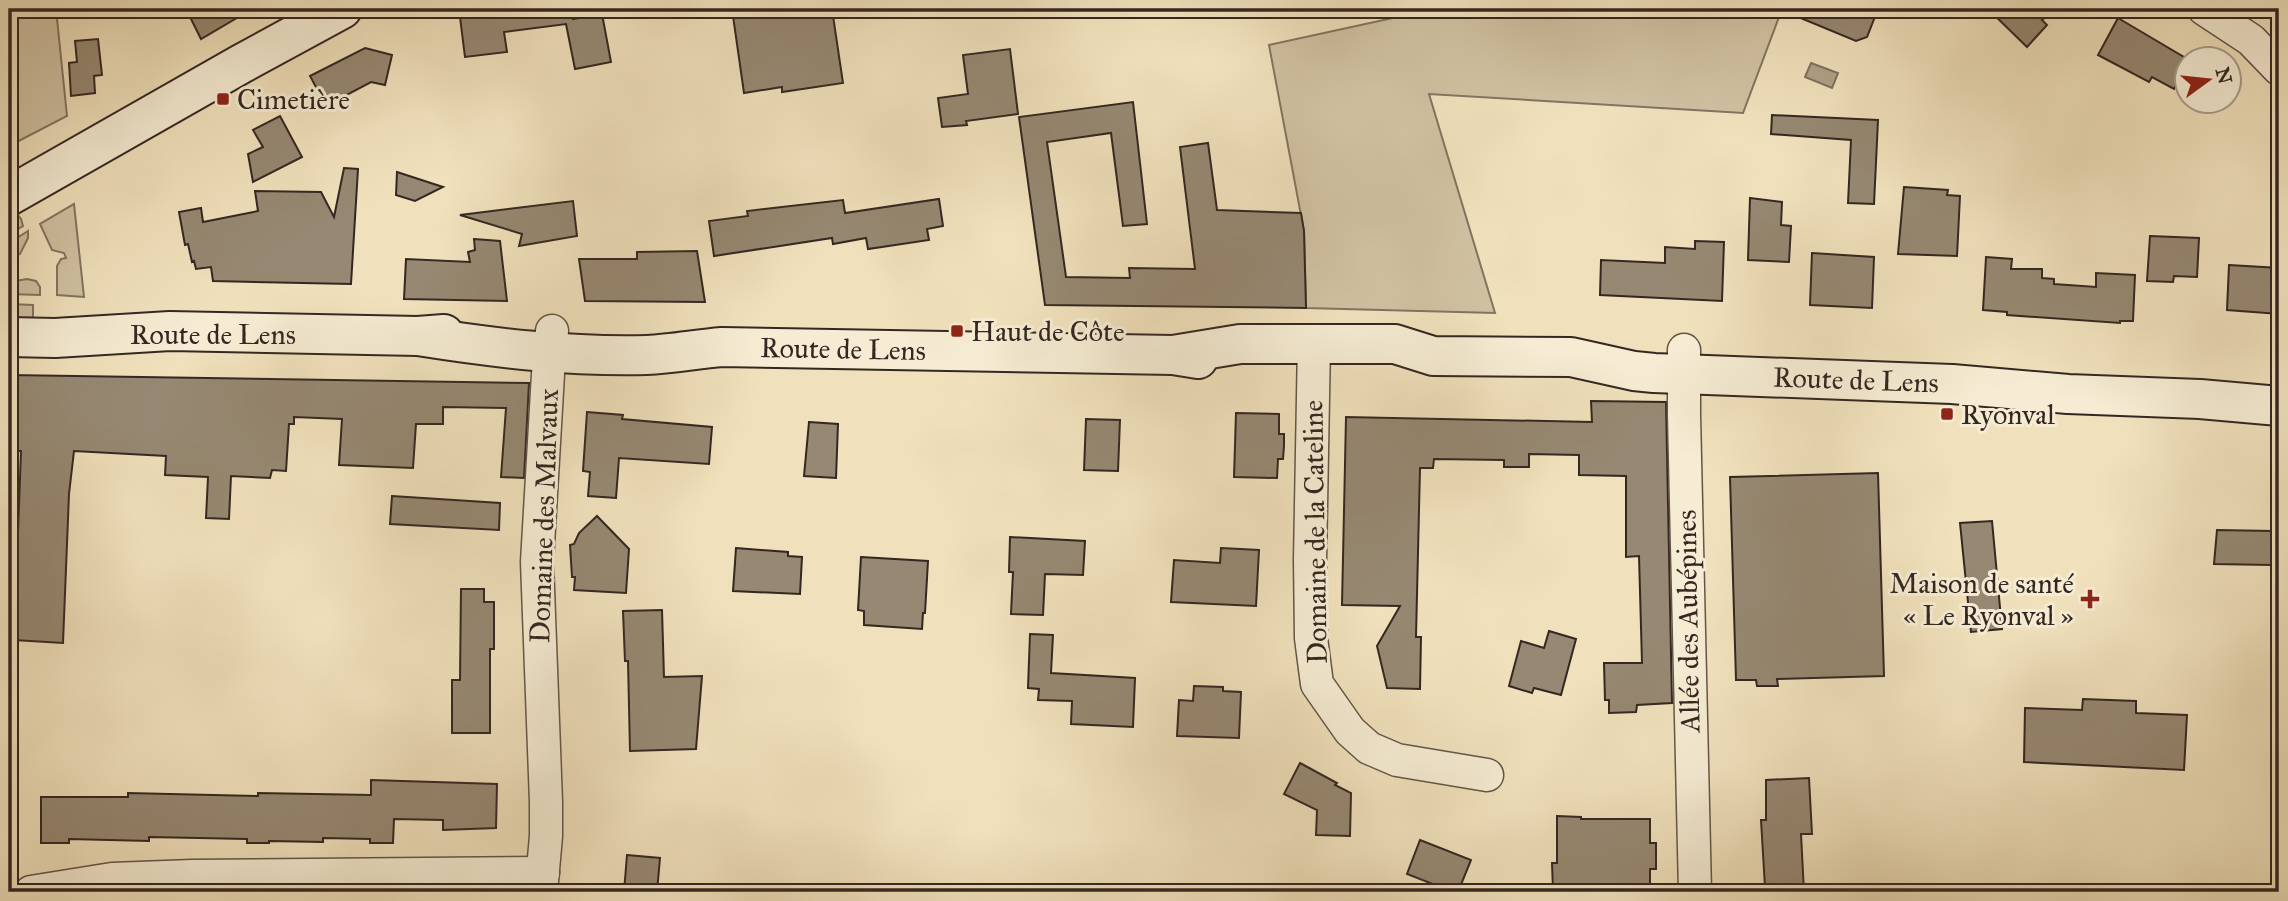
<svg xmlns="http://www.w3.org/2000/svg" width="2288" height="901" font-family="'IM FELL Great Primer',serif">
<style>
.green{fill:#d0c1a2;stroke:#827462;stroke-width:2}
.water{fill:#b0a288;stroke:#7e715f;stroke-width:2}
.building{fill:#968872;stroke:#342722;stroke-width:2}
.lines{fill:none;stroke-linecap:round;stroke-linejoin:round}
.minor-casing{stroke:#635648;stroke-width:35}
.secondary-casing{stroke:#342722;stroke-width:42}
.minor{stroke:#f5ecd3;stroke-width:32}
.secondary{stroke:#f5ecd3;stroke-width:38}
.poi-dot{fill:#8f2418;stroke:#f5ecd3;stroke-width:2.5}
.labels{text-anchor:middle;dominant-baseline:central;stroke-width:6;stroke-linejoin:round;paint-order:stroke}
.poi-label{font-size:28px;fill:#342722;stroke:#f5ecd3;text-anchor:start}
.street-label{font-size:28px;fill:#342722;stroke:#f5ecd3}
</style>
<rect width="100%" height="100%" fill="#f0e1bc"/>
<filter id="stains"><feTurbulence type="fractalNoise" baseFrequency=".00286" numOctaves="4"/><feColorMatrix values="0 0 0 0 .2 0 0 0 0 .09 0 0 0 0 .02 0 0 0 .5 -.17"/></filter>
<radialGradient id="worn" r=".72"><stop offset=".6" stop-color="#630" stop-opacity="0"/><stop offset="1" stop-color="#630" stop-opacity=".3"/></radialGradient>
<g class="green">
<path d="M9 9H56L67 116 9 146Z"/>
<path d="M1400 9H1782L1743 113 1429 94 1495 313 1306 308 1304 231 1269 45 1402 16Z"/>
<path d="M74 204 84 297 57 295V266L61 259 66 258 64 253 52 250 40 224Z"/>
<path d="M17 214 21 219 23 226 9 234V220Z"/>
<path d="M28 231V238L20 254 9 258V243Z"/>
<path d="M9 258 15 281 27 279 36 281 40 287V295L9 294Z"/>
<path d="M9 304 33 305V323L9 318Z"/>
</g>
<path class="water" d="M1811 63 1838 73 1832 88 1805 77Z"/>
<g class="building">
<path d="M186 9H252L201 39Z"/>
<path d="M459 9H573V19L602 14 611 62 575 69 566 24 504 32 507 52 465 57Z"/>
<path d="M732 9H832L843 83 782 92V87L744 93Z"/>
<path d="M1779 9H1878L1867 37 1856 41Z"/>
<path d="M1988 9H2053L2042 20 2047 25 2027 47Z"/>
<path d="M2118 18 2189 60H2187V67L2174 89 2152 77 2149 82 2098 55Z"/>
<path d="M98 39 102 75 94 76 95 93 71 96 69 63 77 62 75 41Z"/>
<path d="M365 48 392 55 385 85 371 82 326 106 310 76Z"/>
<path d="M1010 49 1018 114 966 121 967 125 942 127 938 98 968 94 963 55Z"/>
<path d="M1133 102 1147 224 1123 226 1111 133 1047 142 1066 277 1130 278 1129 268 1195 269 1180 147 1208 143 1217 210 1301 213 1304 231 1306 308 1045 305 1019 117Z"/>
<path d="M1772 115 1878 120 1874 204 1848 203 1851 140 1771 134Z"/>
<path d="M280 116 302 157 253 182 248 154 263 147 253 130Z"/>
<path d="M344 168 358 169 351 284 213 281 211 267 196 269 194 261 192 262 188 244 185 245 179 212 201 208 203 222 258 211 255 191 321 192 334 217Z"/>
<path d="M397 172 443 187 415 201 396 195Z"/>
<path d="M1904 187 1948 190 1947 195 1960 196 1957 256 1898 254Z"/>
<path d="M1750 198 1782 202 1781 225 1791 226 1789 262 1748 260Z"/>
<path d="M939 199 943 226 927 229 929 240 868 249 866 238 833 244 832 238 714 256 709 221 748 216 747 211 843 200 845 213Z"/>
<path d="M573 201 577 236 519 246 522 234 460 215Z"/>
<path d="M2150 236 2199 238 2197 277 2174 276 2173 282 2147 281Z"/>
<path d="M474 239 500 241 507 301 404 299 406 259 470 262 468 252 475 250Z"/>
<path d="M1695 241 1724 242 1722 301 1600 295 1601 260 1665 263V247L1695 249Z"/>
<path d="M697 251 705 302 585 301 579 259H637V252Z"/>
<path d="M1812 253 1874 257 1872 308 1810 305Z"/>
<path d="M1986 257 2012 259 2011 269H2042V278L2054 279V284L2096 287V273L2135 275 2133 321H2120V323L2007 315V312L1983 310Z"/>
<path d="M2229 265 2279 268V314L2227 310Z"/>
<path d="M9 375 529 383 524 478 501 477 506 408 443 407V424H416L413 468 339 465 342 419 294 417V424H289L286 471 272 470 270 478 231 476 229 519 206 518 208 477 165 475 166 456 74 451 69 494 63 643 14 640 21 451H14L16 409H9Z"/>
<path d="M1591 401 1666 402 1672 703 1637 705 1636 712 1609 713V700H1605L1604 663H1642L1639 556 1626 557V476L1579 475V455L1529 454V467H1504V460L1434 459 1433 468H1420L1416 637H1421L1420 689 1387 688 1377 646 1400 606 1342 605 1346 417 1592 422Z"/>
<path d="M587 412 623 415 622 419 712 427 709 464 619 458 616 498 588 496 590 472 583 471Z"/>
<path d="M1236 413 1279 414V434H1284V446L1283 459H1278L1277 478 1234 477Z"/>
<path d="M1086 419 1120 420 1118 471 1084 470Z"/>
<path d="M809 422 838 424 836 478 804 476Z"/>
<path d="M1878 473 1884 676 1777 679 1778 686H1757L1756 680H1736L1730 477Z"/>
<path d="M392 496 500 503 499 530 390 524Z"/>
<path d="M597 516 629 549 626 593 574 590 575 577H572L570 545 574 544 579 533Z"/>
<path d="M1992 521 2002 629 1971 632 1960 523Z"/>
<path d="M2217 530 2273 531 2271 565 2214 564Z"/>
<path d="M1010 537 1085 541 1083 575 1045 574 1043 615 1011 614 1013 572H1009Z"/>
<path d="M736 548 788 552V556L802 557 800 594 733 591Z"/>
<path d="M1221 548 1259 550 1256 606 1171 602 1174 560 1220 563Z"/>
<path d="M861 557 928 561 925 613H923L922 629 864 625V611L858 610Z"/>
<path d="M461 589H484V602H494V649H490V733H452V680H460Z"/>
<path d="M662 610 664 677 702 676 696 749 630 751 628 661H625L623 611Z"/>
<path d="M1549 631 1576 639 1561 695 1534 688 1532 693 1509 686 1521 641 1544 648Z"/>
<path d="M1030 634 1053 635 1051 673 1135 678 1133 727 1071 724 1072 701 1038 700 1039 689 1028 688Z"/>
<path d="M1194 686 1223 687V691L1241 692 1239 738 1177 736 1179 700 1193 701Z"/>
<path d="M2083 699 2136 701V713L2187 715 2184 770 2024 762 2025 708 2082 710Z"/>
<path d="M1300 763 1337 783 1335 785 1351 793 1350 836 1316 835 1317 810 1284 794Z"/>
<path d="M1809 778 1812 834H1801L1804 892H1768V887H1765L1761 820H1766V780Z"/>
<path d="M371 780 497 784 496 828 443 830V820L394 819 393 843H370V839L323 838V842L269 841V843H247V839L149 837V841L69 839V843H41V797H128V793L258 796V793L371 795Z"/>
<path d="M1557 816 1581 817V819H1650V843H1656V869H1650V892L1553 890 1552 863H1557Z"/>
<path d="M1420 840 1471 860 1458 892H1453L1407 874Z"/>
<path d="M627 855 660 858 657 892H624Z"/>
</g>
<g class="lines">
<g class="minor-casing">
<g id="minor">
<path d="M2204 9 2251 40 2279 69"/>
<path d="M1314 343 1310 560 1311 638 1317 684 1350 731 1369 748 1397 760 1487 775"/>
<path d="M1684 350V415L1695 892"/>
<path d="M31 892 112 879 192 876 543 873"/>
<path d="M541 892 546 836V802L537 562 548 374 552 331"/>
</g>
</g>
<g class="secondary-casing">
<g id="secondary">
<path d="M9 196 241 64 342 9"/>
<path d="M418 336C494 348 570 357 647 355 672 354 697 349 722 347L1173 355 1198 359"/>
<path d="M9 337 55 338 170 331 418 336 444 334"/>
<path d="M1173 355 1240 344H1395L1433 356 1571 357 1634 371 1654 373 1952 384 2068 394 2200 399 2279 406"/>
</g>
</g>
<use href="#minor" class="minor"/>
<use href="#secondary" class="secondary"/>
</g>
<g class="poi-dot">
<rect x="216" y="92" width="14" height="14" rx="3.5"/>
<rect x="950" y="324" width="14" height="14" rx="3.5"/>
<rect x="1940" y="407" width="14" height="14" rx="3.5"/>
<path d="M2086.5 588.5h7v7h7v7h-7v7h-7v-7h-7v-7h7z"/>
</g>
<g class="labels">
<g class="poi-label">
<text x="237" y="99">Cimetière</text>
<text x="971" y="331">Haut de Côte</text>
<text x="1961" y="414">Ryonval</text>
<text x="2074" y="583" text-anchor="end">Maison de santé<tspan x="2074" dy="32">« Le Ryonval »</tspan></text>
</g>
<g class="street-label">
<text x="213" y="334">Route de Lens</text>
<text transform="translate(843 349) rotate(1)">Route de Lens</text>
<text transform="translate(1856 380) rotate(2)">Route de Lens</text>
<text transform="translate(544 516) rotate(-88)">Domaine des Malvaux</text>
<text transform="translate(1315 532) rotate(-91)">Domaine de la Cateline</text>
<text transform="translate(1688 621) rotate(-91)">Allée des Aubépines</text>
</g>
</g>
<rect width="2288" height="901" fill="none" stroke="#f0e1bc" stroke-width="35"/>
<rect x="10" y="10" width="2267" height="880" fill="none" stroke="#342722" stroke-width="3.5"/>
<rect x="18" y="18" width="2253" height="866" fill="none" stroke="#342722" stroke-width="2"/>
<g transform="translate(2208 80) rotate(75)"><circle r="33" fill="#f5ecd3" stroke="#a89d8c" stroke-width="2"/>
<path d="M0-5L12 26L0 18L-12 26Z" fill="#8f2418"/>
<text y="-10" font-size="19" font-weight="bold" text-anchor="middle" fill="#342722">N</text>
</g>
<rect width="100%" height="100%" filter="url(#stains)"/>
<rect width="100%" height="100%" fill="url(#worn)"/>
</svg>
